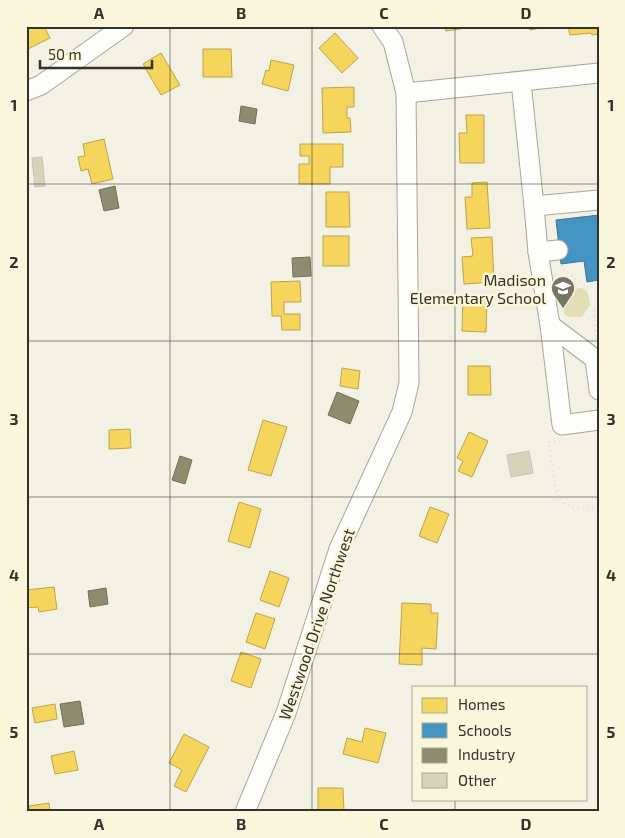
<svg xmlns="http://www.w3.org/2000/svg" width="625" height="838" font-family="'Exo 2',sans-serif">
<style>
.green{fill:#e2ddb5}
.homes{fill:#f6d55c;stroke:#bca44c}
.schools{fill:#4393c3;stroke:#3e7694}
.industry{fill:#8c8c6e;stroke:#717159}
.building{fill:#d7d3bb;stroke:#c4c2b7}
.lines{fill:none;stroke-linecap:round;stroke-linejoin:round}
.minor-casing{stroke:#a8a69b;stroke-width:21}
.path{stroke:#ddddd8;stroke-width:2.5;stroke-dasharray:1 4;stroke-linecap:butt}
.minor{stroke:#fdfdfb;stroke-width:19}
.grid{fill:none;stroke:#333228;stroke-width:1;stroke-opacity:0.55}
.labels{text-anchor:middle;dominant-baseline:central;stroke-width:5;stroke-linejoin:round;paint-order:stroke}
.poi-label{font-size:16px;fill:#333228;stroke:#faf6dc;text-anchor:end}
.street-label{font-size:16px;fill:#333228;stroke:#faf6dc}
.neatline{fill:none;stroke:#333228;stroke-width:2}
.grid-label{font-size:16px;text-anchor:middle;font-weight:bold;fill:#333228}
</style>
<rect width="100%" height="100%" fill="#f3f1e3"/>
<path class="green" d="M582 288 588 293 590 305 582 317H570L564 314 563 298 565 289Z"/>
<g class="homes">
<path d="M26 26H44L50 38 26 50Z"/>
<path d="M445 26H479L446 31Z"/>
<path d="M529 26H551L530 30Z"/>
<path d="M568 26H599V34L592 35 591 33 570 35Z"/>
<path d="M335 33 358 58 342 73 319 48Z"/>
<path d="M203 49H231L232 77H203Z"/>
<path d="M161 53 180 85 161 95 143 64Z"/>
<path d="M271 60 294 65 288 91 262 84 266 70 269 71Z"/>
<path d="M354 87V107H347V118H350L351 132 323 133 322 88Z"/>
<path d="M466 115H484V163H460L459 133H467Z"/>
<path d="M104 139 113 179 92 184 88 169 81 171 78 157 85 156 83 144Z"/>
<path d="M300 144H343V167H330V184H299V164H309V156H300Z"/>
<path d="M487 182 490 228 467 229 465 197H472V183Z"/>
<path d="M326 192H349L350 227H326Z"/>
<rect x="323" y="236" width="26" height="30"/>
<path d="M492 237 494 282 464 284 462 257 473 256 471 238Z"/>
<path d="M300 281 301 302H284V314H300V330H282L281 316H272L271 282Z"/>
<path d="M463 295 487 296 486 332 462 331Z"/>
<path d="M468 366H490L491 395H468Z"/>
<path d="M342 368 360 371 358 389 340 386Z"/>
<path d="M263 420 287 427 271 476 248 470Z"/>
<path d="M130 429 131 448 109 449V430Z"/>
<path d="M469 432 488 441 472 477 458 471 463 461 457 458Z"/>
<path d="M239 502 261 509 250 548 228 541Z"/>
<path d="M430 507 449 514 437 543 419 536Z"/>
<path d="M270 571 289 578 279 607 260 600Z"/>
<path d="M54 587 57 609 39 612 38 607 26 608V590Z"/>
<path d="M402 603 431 604V613H438L436 649 422 648V665L399 664Z"/>
<path d="M256 613 275 619 265 649 246 642Z"/>
<path d="M241 652 261 659 251 688 231 681Z"/>
<path d="M55 704 57 719 35 723 32 708Z"/>
<path d="M365 728 386 733 378 763 343 754 347 738 362 742Z"/>
<path d="M184 734 209 747 186 792 174 786 182 770 169 763Z"/>
<path d="M74 751 78 770 55 774 51 756Z"/>
<path d="M318 788H343L344 812H318Z"/>
<path d="M49 803 50 812H29V806Z"/>
</g>
<path class="schools" d="M599 215V280L587 282 584 261 561 264 556 220Z"/>
<g class="industry">
<path d="M241 106 257 109 255 124 239 121Z"/>
<path d="M115 186 119 208 104 211 99 190Z"/>
<path d="M310 257 311 276 293 277 292 258Z"/>
<path d="M337 392 359 401 350 424 328 415Z"/>
<path d="M180 456 192 460 185 484 172 480Z"/>
<path d="M106 588 108 604 90 607 88 591Z"/>
<path d="M80 701 84 724 64 727 60 704Z"/>
</g>
<g class="building">
<path d="M42 157 45 186 35 187 32 158Z"/>
<path d="M529 451 533 473 511 477 507 455Z"/>
</g>
<g class="lines">
<g class="minor-casing">
<g id="minor">
<path d="M521 82 534 206 599 200"/>
<path d="M26 91 41 85 124 26"/>
<path d="M406 93 599 73"/>
<path d="M534 206 538 252 550 325 562 425 599 420"/>
<path d="M538 252 558 250"/>
<path d="M550 325 595 359 599 390"/>
<path d="M245 812 286 713 339 549 402 412 409 383 406 93 393 42 382 26"/>
</g>
</g>
<g class="path">
<path d="M361 26 366 30"/>
<path d="M561 265 564 270 588 288"/>
<path d="M594 310 596 338"/>
<path d="M555 441 549 442C551 454 554 492 561 501 569 510 588 509 599 509"/>
</g>
<use href="#minor" class="minor"/>
</g>
<path class="grid" d="M170 26V812M312 26V812M455 26V687M26 184H599M26 341H599M26 497H599M26 654H599M455 799V812"/>
<defs>
<g id="school-pin" transform="scale(1.25)"><path d="M0 17L-7.5 6A9.5 9.5 0 1 1 7.5 6Z" fill="#767569" stroke="#faf6dc"/><path d="M0-5L7-2L0 1L-7-2ZM-4 1L0 2.5L4 1V4Q0 6-4 4Z" fill="#fff"/></g>
</defs>
<g fill-rule="evenodd">
<use href="#school-pin" x="563" y="288"/>
</g>
<g class="labels">
<g class="poi-label">
<text x="546" y="279">Madison<tspan x="546" dy="18">Elementary School</tspan></text>
</g>
<g class="street-label">
<text transform="translate(316 624) rotate(-71)">Westwood Drive Northwest</text>
</g>
</g>
<rect width="625" height="838" fill="none" stroke="#faf6dc" stroke-width="55"/>
<rect x="412" y="686" width="175" height="115" fill="#faf6dc" stroke="#aaa894"/>
<rect x="422" y="698" width="25" height="15" fill="#f6d55c" stroke="#aaa894"/>
<text x="458" y="710" font-size="15" fill="#333228">Homes</text>
<rect x="422" y="723" width="25" height="15" fill="#4393c3" stroke="#aaa894"/>
<text x="458" y="736" font-size="15" fill="#333228">Schools</text>
<rect x="422" y="748" width="25" height="15" fill="#8c8c6e" stroke="#aaa894"/>
<text x="458" y="760" font-size="15" fill="#333228">Industry</text>
<rect x="422" y="773" width="25" height="15" fill="#d7d3bb" stroke="#aaa894"/>
<text x="458" y="786" font-size="15" fill="#333228">Other</text>
<path d="M40 60v8h112v-8" fill="none" stroke="#333228" stroke-width="2.5"/>
<text x="48" y="60" font-size="15" fill="#333228" stroke="#faf6dc" stroke-width="4" paint-order="stroke">50 m</text>
<rect x="28" y="28" width="570" height="782" class="neatline"/>
<g class="grid-label">
<text x="99" y="19">A</text>
<text x="241" y="19">B</text>
<text x="384" y="19">C</text>
<text x="526" y="19">D</text>
<text x="14" y="111">1</text>
<text x="611" y="111">1</text>
<text x="14" y="268">2</text>
<text x="611" y="268">2</text>
<text x="14" y="425">3</text>
<text x="611" y="425">3</text>
<text x="14" y="581">4</text>
<text x="611" y="581">4</text>
<text x="14" y="738">5</text>
<text x="611" y="738">5</text>
<text x="99" y="830">A</text>
<text x="241" y="830">B</text>
<text x="384" y="830">C</text>
<text x="526" y="830">D</text>
</g>
</svg>
